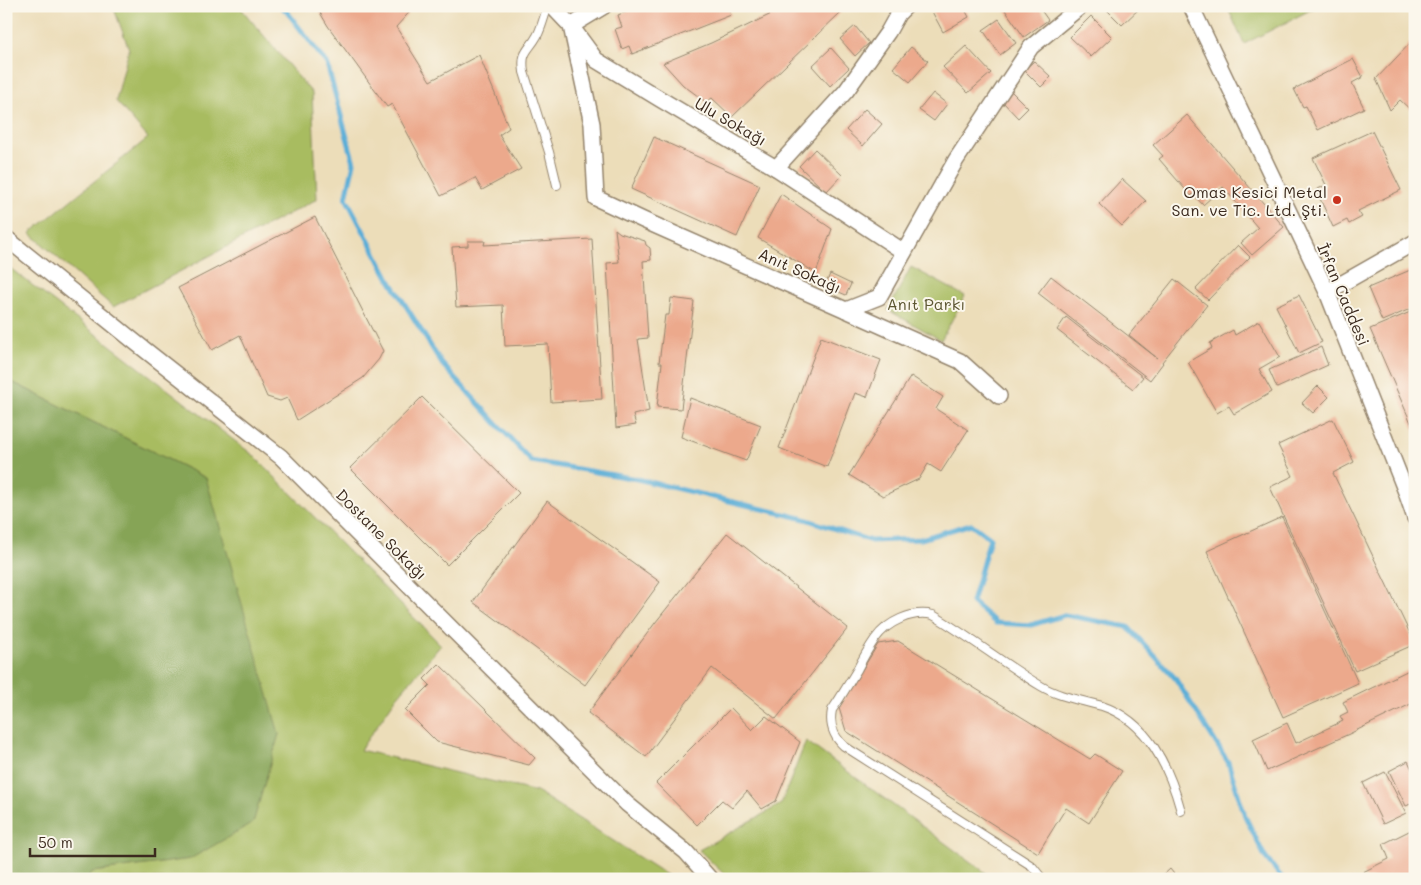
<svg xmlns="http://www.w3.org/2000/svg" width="1421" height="885" font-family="Mali,sans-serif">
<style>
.green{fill:#a8bc61;stroke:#727340}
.forest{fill:#86a457;stroke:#60673a}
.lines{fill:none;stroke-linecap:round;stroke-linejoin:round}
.stream{stroke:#5caed7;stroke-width:5}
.building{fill:#eca98c}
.lane-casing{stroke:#94846c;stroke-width:10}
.street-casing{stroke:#94846c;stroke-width:18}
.lane{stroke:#fff;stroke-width:8}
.street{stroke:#fff;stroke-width:15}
.poi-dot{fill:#c8321e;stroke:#fbf7ec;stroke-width:2}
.labels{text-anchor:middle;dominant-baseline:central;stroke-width:4;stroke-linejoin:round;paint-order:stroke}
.street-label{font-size:16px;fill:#3b2a1e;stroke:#fbf7ec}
.poi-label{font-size:16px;fill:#3b2a1e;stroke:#fbf7ec;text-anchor:end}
.park-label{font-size:16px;fill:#5c5632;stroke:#fbf7ec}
</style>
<rect width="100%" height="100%" fill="#fbf7ec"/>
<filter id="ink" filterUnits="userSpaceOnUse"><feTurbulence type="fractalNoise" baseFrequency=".02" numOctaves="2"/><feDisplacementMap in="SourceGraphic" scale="10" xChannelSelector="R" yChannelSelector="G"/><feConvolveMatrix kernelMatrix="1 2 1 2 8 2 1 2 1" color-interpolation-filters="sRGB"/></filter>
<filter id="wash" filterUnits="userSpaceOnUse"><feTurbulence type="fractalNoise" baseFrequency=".0096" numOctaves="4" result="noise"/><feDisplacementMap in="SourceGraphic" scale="20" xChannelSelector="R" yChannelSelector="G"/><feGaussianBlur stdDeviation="1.12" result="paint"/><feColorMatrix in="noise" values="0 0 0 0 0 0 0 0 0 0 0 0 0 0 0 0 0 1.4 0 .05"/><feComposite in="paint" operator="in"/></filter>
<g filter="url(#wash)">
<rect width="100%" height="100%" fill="#ecddb9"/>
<g class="green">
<path d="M113 6H239L312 93 317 199 113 307 30 233 148 138 116 101 129 49Z"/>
<path d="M1227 6H1318L1244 44Z"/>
<path d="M6 265 253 455 441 645 397 697 360 750 537 792 673 879H86L92 872 190 859 206 478 6 379Z"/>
<path d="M911 267 965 296 941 340 888 310Z"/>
<path d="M806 741 994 879H729L699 850 781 804Z"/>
</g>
<path class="forest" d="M6 379 206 478 279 734 253 823 190 859 92 872 86 879H6Z"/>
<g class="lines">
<path class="stream" d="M281 6 288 13 327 64 354 163 346 198 388 277 442 364 531 461 637 479 805 519 871 541 921 539 971 524 990 538 972 602 996 623 1031 625 1065 615 1128 627 1175 678 1228 762 1245 816 1265 857 1283 879"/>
</g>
<g id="blocks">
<g class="building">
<path d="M316 6H415L396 27 430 81 479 55 509 128 499 135 521 169 482 190 475 178 441 196 392 104 387 107 328 26Z"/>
<path d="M640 6H727L731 15 632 54 629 46 622 49 615 29 622 27 618 15Z"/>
<path d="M788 6H835L841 12 732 117 712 98 706 102 683 85 663 63 711 43Z"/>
<path d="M929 6H963L969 17 943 32Z"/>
<path d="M1011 6H1038L1048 20 1024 37 1005 10Z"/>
<path d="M1108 6H1142L1122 25 1106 9Z"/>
<path d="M1091 16 1112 37 1091 57 1070 37Z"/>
<path d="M999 19 1016 43 1000 55 983 30Z"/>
<path d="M855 26 869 43 855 56 840 39Z"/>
<path d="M1415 38V114L1400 100 1390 110 1376 79Z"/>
<path d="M966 46 991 73 968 93 943 67Z"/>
<path d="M911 47 928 61 910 82 893 68Z"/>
<path d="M831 48 849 68 830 86 812 66Z"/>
<path d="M1353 59 1363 77 1352 83 1364 108 1318 130 1306 106 1303 107 1294 89Z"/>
<path d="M1034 61 1051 77 1041 87 1024 70Z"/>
<path d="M1011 91 1028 108 1018 118 1002 101Z"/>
<path d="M933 93 947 104 934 121 919 110Z"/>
<path d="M865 109 882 124 863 146 846 130Z"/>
<path d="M1187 115 1284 227 1252 255 1241 243 1258 228 1223 187 1203 205 1193 194 1191 196 1159 159 1163 156 1153 145Z"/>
<path d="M1372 131 1401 190 1358 211 1362 217 1349 224 1347 220 1333 227 1316 190 1326 185 1313 158Z"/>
<path d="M654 137 760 185 737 237 631 189Z"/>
<path d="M815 149 842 175 826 192 799 166Z"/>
<path d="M1122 179 1146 201 1122 226 1099 204Z"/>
<path d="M781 194 832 229 816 273 758 238Z"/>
<path d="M315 217 383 351 379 359 363 378 297 420 287 398 280 401 267 397 240 335 212 350 178 288Z"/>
<path d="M615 229 620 233 645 241 646 245 650 248 651 260 643 261 648 338 638 339 649 411 633 415 636 425 616 428 607 263 619 262Z"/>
<path d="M592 239 602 399 551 402 548 344 505 346 503 305 456 307 452 247 468 246V241H485L484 245Z"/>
<path d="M1238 245 1250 257 1208 300 1196 289Z"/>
<path d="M1415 268V307L1382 321 1368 288Z"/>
<path d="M830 274 851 284 846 295 825 286Z"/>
<path d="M1051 276 1157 358 1129 335 1174 279 1207 305 1162 362 1163 363 1150 380 1038 293Z"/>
<path d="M1299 295 1322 342 1299 353 1276 306Z"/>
<path d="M671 298 694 301 681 409 657 407 662 363H659L665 315H669Z"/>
<path d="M1415 310V432L1370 329Z"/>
<path d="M1066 317 1143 377 1133 389 1057 330Z"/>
<path d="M1259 321 1280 357 1259 369 1272 392 1234 414 1229 406 1217 413 1188 362 1212 348 1210 343 1233 330 1235 335Z"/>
<path d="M821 337 881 360 867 397 855 393 827 467 779 448Z"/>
<path d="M1321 347 1328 365 1277 388 1269 370Z"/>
<path d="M911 376 943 397 936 409 968 430 941 472 928 464 919 479 883 496 849 475Z"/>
<path d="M1318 386 1329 397 1313 413 1302 403Z"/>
<path d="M422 397 519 493 447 565 350 468Z"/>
<path d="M690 398 761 425 746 461 681 437Z"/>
<path d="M1333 419 1354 462 1333 473 1415 644 1355 671 1270 487 1293 476 1278 445Z"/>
<path d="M547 501 660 582 585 685 473 602Z"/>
<path d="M1282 517 1358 683 1283 717 1207 551Z"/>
<path d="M727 533 848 628 776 719 712 668 646 757 588 713 655 623Z"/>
<path d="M898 641 1090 759 1095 754 1122 771 1089 823 1066 808 1038 853 846 731 839 708 878 644Z"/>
<path d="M439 664 535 758 529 765 437 742 405 710 430 685 424 679Z"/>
<path d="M1415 667V702L1349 734 1267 771 1253 739 1287 723 1296 743 1343 721 1340 716 1348 712 1343 702Z"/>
<path d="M731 708 752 730 766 716 800 742 776 801 762 809 747 791 732 808 722 800 697 825 656 783Z"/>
<path d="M1408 761 1415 775V802L1406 806 1389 771Z"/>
<path d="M1385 772 1406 813 1383 824 1363 783Z"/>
<path d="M1415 828V879H1366L1363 872 1389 859 1383 844Z"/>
<path d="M1170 869 1178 879H1159Z"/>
</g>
</g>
</g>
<g filter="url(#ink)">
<use href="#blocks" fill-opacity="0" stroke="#94846c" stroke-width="1"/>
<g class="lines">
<g class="lane-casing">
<g id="lane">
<path d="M548 6C544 16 542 27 537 36 528 52 521 51 524 72L549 152 557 185"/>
<path d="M1040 876 1032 866 844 746C833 736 829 725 832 710 841 697 849 683 857 670 862 660 868 649 875 639 887 622 912 610 933 615 970 637 1004 664 1041 686 1059 697 1082 700 1102 706 1148 721 1169 767 1181 811"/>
</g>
</g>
<g class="street-casing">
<g id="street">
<path d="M552 6 571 26 596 60 660 99 776 168 904 252"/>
<path d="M604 6 571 26 592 124 596 198 643 220 846 310 879 297 956 160 1031 47 1081 6"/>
<path d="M1191 6 1327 292 1406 492 1415 518"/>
<path d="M776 168 846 91 888 32 898 14 906 6"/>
<path d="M6 238 135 342 281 457 441 618 627 804 686 852 710 879"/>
<path d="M1327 292 1415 242"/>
<path d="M846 310 960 361 999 396"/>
</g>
</g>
<use href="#lane" class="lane"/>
<use href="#street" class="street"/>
</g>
</g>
<circle class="poi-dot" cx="1337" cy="200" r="5"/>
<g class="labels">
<g class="street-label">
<text transform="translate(731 121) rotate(30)">Ulu Sokağı</text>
<text transform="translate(800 270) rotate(24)">Anıt Sokağı</text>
<text transform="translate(1344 294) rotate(67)">İrfan Caddesi</text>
<text transform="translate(382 534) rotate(45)">Dostane Sokağı</text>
</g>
<g class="poi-label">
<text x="1327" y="191">Omas Kesici Metal<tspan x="1327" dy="18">San. ve Tic. Ltd. Şti.</tspan></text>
</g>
<g class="park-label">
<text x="926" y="303">Anıt Parkı</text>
</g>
</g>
<rect width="1421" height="885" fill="none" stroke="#fbf7ec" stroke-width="25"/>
<path d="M30 848v8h125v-8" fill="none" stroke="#3b2a1e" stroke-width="2.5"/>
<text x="38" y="848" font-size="15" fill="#3b2a1e" stroke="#fbf7ec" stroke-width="4" paint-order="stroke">50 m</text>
</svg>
